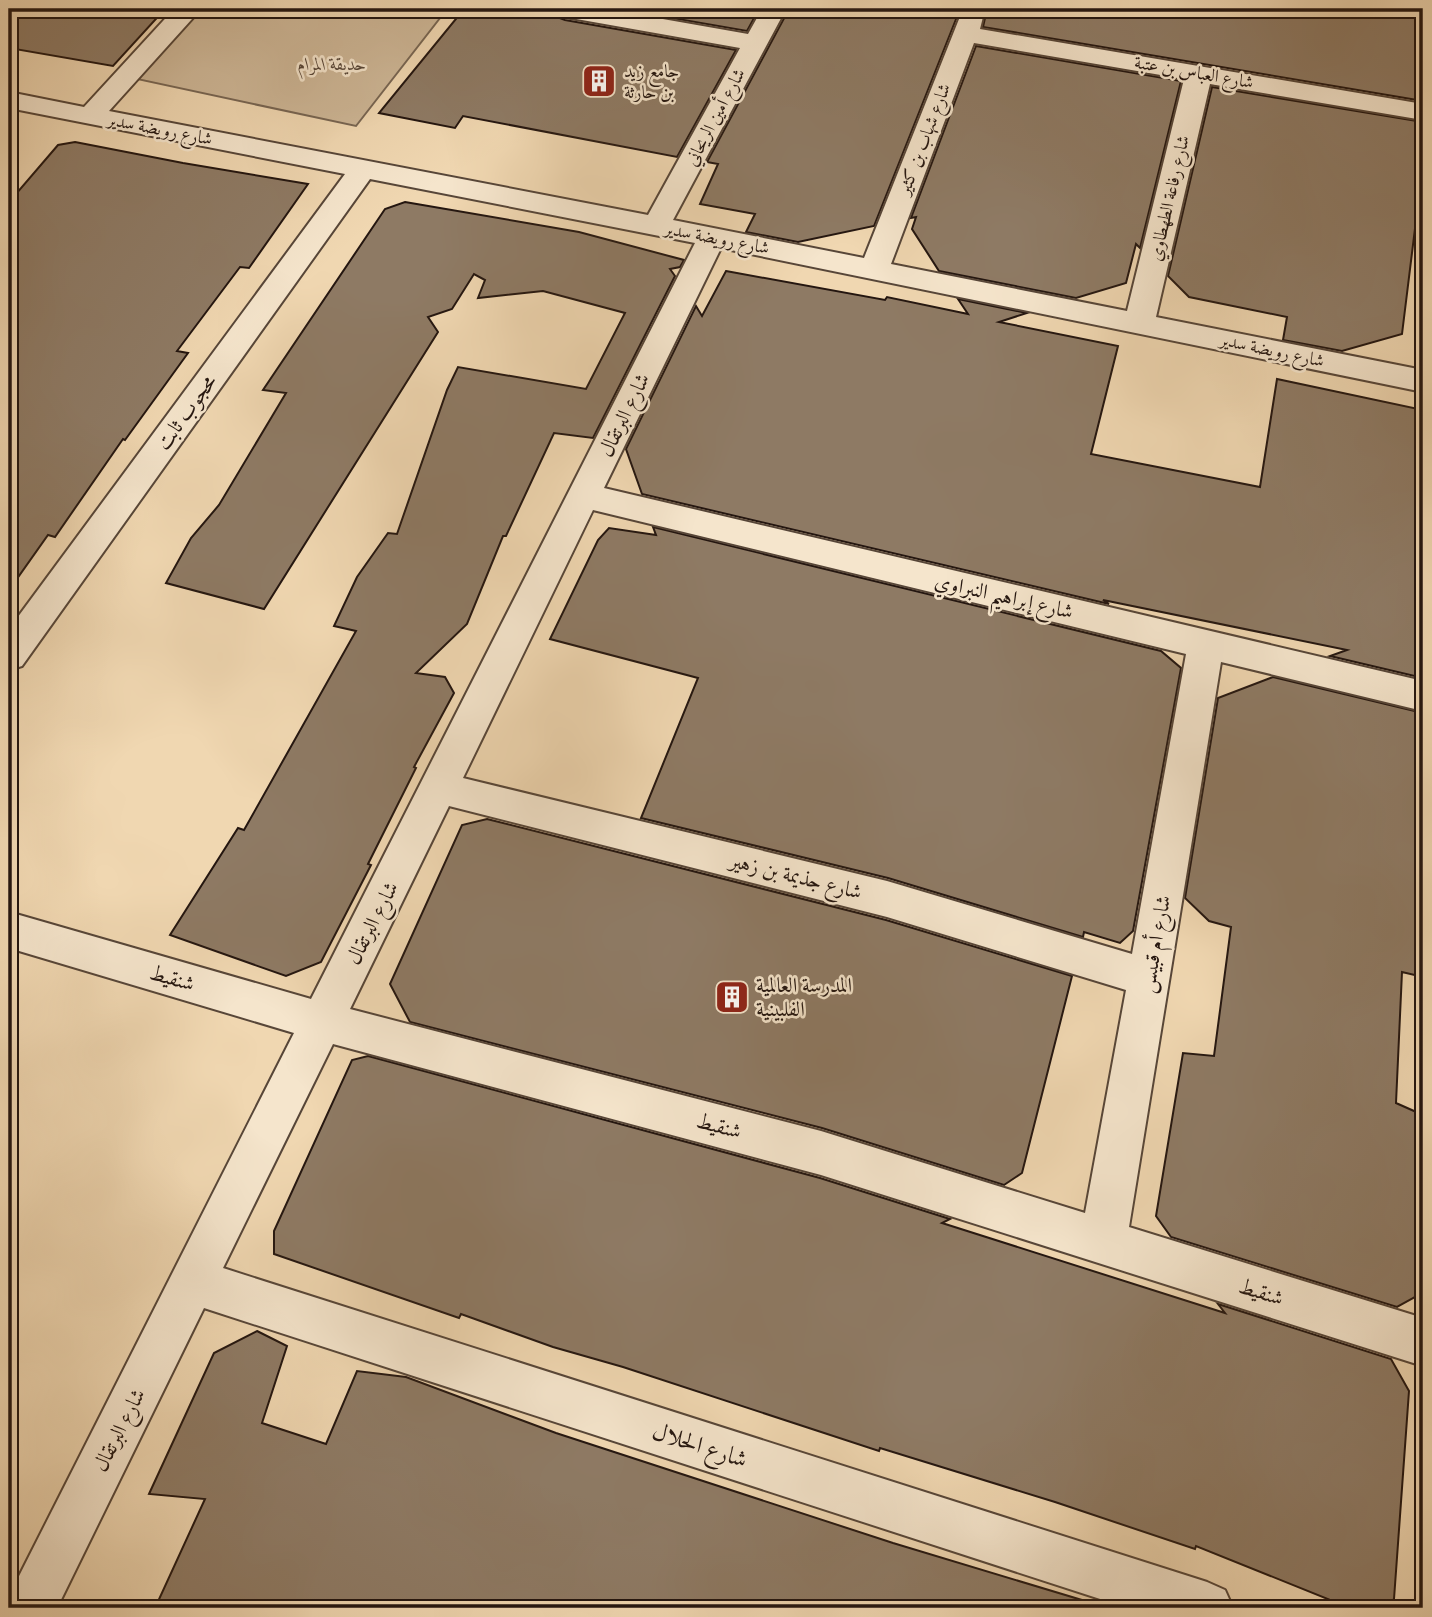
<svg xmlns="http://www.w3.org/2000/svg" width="1432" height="1617" font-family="'IM FELL Great Primer',Amiri,serif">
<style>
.green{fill:#cdb696;stroke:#786653;stroke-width:2}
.building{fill:#8e7a64;stroke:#241610;stroke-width:2}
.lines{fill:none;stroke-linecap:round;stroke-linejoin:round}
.minor-casing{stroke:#574638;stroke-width:4}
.minor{fill:#f5e5cc;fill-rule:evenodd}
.labels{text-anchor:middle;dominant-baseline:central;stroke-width:5;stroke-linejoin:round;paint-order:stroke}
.far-park-label{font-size:18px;font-style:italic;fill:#574638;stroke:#f5e5cc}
.far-poi-label{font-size:18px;fill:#241610;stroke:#f5e5cc;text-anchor:start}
.far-street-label{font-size:18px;fill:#241610;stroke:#f5e5cc}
.street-label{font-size:21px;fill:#241610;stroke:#f5e5cc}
.poi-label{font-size:21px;fill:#241610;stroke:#f5e5cc;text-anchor:start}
.near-street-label{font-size:24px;fill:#241610;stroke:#f5e5cc}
</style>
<rect width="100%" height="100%" fill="#f0d7b1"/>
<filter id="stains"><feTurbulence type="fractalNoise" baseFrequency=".00286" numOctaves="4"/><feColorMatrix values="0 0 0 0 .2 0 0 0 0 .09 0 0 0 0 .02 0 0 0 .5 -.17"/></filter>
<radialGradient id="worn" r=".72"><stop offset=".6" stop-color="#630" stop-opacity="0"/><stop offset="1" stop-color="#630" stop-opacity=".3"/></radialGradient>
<path class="green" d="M199 9H447L356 126 137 79Z"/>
<g class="building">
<path d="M9 9H165L113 66 9 48Z"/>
<path d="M464 9H549L554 16 565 20 736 50 677 157 463 116 455 128 379 113Z"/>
<path d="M620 9H759L747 31Z"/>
<path d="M789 9H960L874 226 798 242 746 232 755 214 700 204 718 164 707 162Z"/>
<path d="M987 9H1423V101L983 27Z"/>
<path d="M976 46 1181 81 1140 248 1136 244 1126 283 1076 298 939 271 912 229 916 217 911 218Z"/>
<path d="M1212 87 1423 122 1420 188 1402 334 1342 351 1283 340 1287 317 1189 297 1168 276Z"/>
<path d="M75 142 183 163 308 184 249 268 240 267 177 351 188 353 125 440 123 439 55 537 48 535 9 590V202L58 145Z"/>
<path d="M405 202 579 232 684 260 680 267 670 269 675 276 593 438 554 433 506 536H503L467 624 416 673 445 677 454 693 414 767 416 768 368 864 371 865 321 962 286 976 170 935 238 828 244 830 356 631 334 626 357 577 388 533 397 534 447 390 458 367 586 389 625 313 543 291 478 298 485 280 474 274 452 309 428 317 438 332 264 609 166 583 191 538 219 505 286 393 263 390 385 209Z"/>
<path d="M726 271 885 300 887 297 968 314 958 299 1027 313 999 322 1118 346 1091 454 1260 487 1277 379 1423 410V678L1330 656 1347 650 1103 600 1109 604 642 494 626 449 696 306 702 316Z"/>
<path d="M653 527 1161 651 1181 668 1133 931 1120 943 1084 932 1083 937 888 878 641 818 698 678 550 639 598 540 609 528 656 535Z"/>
<path d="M1273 677 1423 713V977L1402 972 1396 1103 1423 1115 1417 1296 1397 1307 1171 1237 1156 1216 1183 1053 1214 1056 1231 927 1209 921 1185 898 1218 698Z"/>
<path d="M487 819 886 920 1072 976 1022 1173 1004 1185 822 1128 410 1022 390 984 462 825Z"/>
<path d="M368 1056 820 1178 950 1219 942 1223 1225 1313 1218 1304 1391 1359 1409 1391 1394 1599 1382 1608H1350L1196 1546 1195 1549 1055 1502 880 1448 879 1451 623 1367 553 1347 461 1314 459 1318 274 1254V1231L352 1060Z"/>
<path d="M257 1331 287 1346 262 1423 326 1444 357 1371 406 1377 556 1433 893 1543 1082 1600 1081 1608H155L205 1499 149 1494 214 1353Z"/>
</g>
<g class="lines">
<g class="minor-casing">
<path id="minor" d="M174 9H201L109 111 648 215 740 48 565 17 556 14 552 9H606L748 34 762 9H786L673 220 864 258 963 9H985L980 29 1423 104V120L1210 84 1156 317 1423 370V392L721 248 604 488 1423 681V711L1221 662 1129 1227 1423 1318V1366L821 1175 333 1044 223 1268 1207 1582 1225 1590 1233 1608H1128L204 1308 57 1608H9L12 1590 294 1033 9 948V912L311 999 695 243 370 179 22 666 9 670V629L345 174 9 108V92L84 107ZM974 43 1184 79 1127 311 891 264ZM593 510 1186 654 1132 954 887 881 463 778ZM449 806 887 917 1126 990 1085 1213 821 1131 350 1009Z"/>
</g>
<use href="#minor" class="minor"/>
</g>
<defs>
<g id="building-square" transform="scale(1.75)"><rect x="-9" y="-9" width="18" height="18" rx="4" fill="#8f2418" stroke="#f5e5cc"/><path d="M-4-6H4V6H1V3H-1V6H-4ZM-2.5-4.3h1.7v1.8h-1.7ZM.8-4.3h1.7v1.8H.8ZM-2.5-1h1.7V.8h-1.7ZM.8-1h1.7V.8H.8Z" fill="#fff"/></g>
</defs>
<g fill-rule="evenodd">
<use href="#building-square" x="599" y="81"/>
<use href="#building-square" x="732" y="997"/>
</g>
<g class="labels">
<g class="far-park-label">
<text x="332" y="64">حديقة المرام</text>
</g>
<g class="far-poi-label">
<text x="624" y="71">جامع زيد<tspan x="624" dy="21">بن حارثة</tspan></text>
</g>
<g class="far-street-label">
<text transform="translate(1194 72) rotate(10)">شارع العباس بن عتبة</text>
<text transform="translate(715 117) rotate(-62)">شارع أمين الريحاني</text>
<text transform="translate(160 129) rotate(11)">شارع رويضة سدير</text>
<text transform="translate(924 139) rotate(-69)">شارع شهاب بن كثير</text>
<text transform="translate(1169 198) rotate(-77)">شارع رفاعة الطهطاوي</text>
<text transform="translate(717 238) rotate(11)">شارع رويضة سدير</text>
<text transform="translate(1272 350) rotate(12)">شارع رويضة سدير</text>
</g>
<g class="street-label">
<text transform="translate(186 412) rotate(-54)">محجوب ثابت</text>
<text transform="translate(624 415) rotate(-64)">شارع البرتقال</text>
<text transform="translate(1004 596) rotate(13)">شارع إبراهيم النبراوي</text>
<text transform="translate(796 876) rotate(14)">شارع جذيمة بن زهير</text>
<text transform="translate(372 923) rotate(-63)">شارع البرتقال</text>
<text transform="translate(1155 944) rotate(-80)">شارع أم قبيس</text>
<text transform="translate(172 978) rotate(16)">شنقيط</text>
<text transform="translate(719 1126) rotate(15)">شنقيط</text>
<text transform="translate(1261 1292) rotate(17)">شنقيط</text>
<text transform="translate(119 1430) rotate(-63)">شارع البرتقال</text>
</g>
<g class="poi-label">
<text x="756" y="985">المدرسة العالمية<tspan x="756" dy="24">الفلبينية</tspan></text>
</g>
<g class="near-street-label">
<text transform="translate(700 1445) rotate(18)">شارع الحلال</text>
</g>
</g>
<rect width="1432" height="1617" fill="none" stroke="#f0d7b1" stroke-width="35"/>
<rect x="10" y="10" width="1411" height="1596" fill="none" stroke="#241610" stroke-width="3.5"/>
<rect x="18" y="18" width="1397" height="1582" fill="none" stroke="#241610" stroke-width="2"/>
<rect width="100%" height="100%" filter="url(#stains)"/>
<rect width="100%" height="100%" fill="url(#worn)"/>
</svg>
